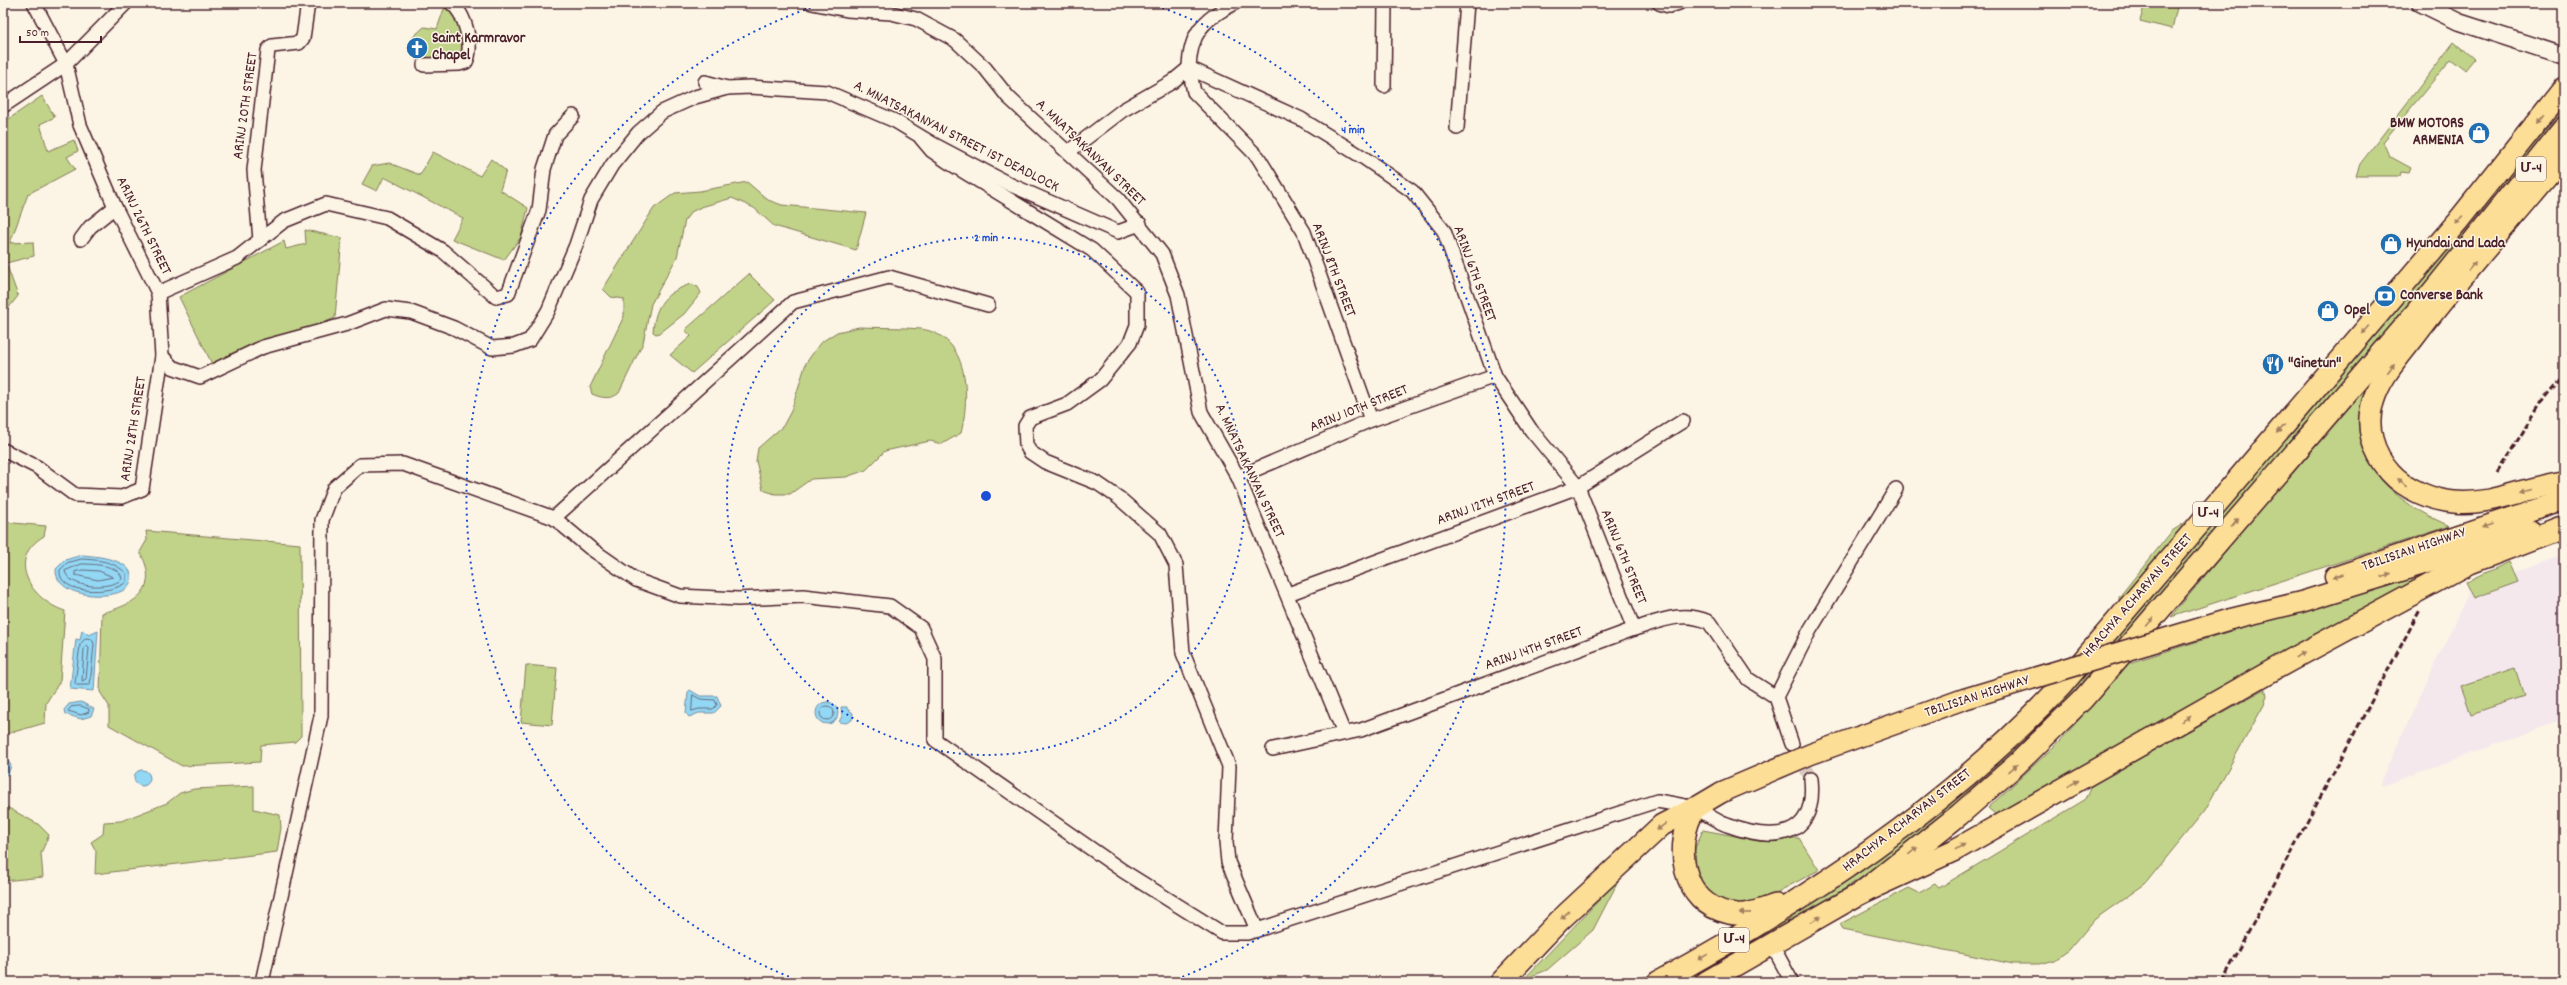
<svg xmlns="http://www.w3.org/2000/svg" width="2567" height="985" font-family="Dekko,'Noto Sans Armenian',sans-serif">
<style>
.built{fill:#f4e8ec}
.green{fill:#c0d388;stroke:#85795a}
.water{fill:#92d7f4;stroke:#758da4}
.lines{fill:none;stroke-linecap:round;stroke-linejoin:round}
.shore{stroke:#67697b;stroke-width:1}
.minor-tunnel{stroke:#d8cac0;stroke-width:13;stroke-dasharray:13 6;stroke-linecap:butt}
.minor-casing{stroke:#4a1f2b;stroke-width:16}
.tertiary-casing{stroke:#4a1f2b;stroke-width:19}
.primary-casing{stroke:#4a1f2b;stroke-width:23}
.trunk-casing{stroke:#4a1f2b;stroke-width:24}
.minor{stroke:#fcf5e5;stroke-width:13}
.tertiary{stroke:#fcf5e5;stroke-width:16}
.primary{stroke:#fcde96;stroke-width:20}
.trunk{stroke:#fcde96;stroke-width:21}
.rail{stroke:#4a1f2b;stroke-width:3;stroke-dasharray:6 3;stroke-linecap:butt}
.primary-bridge-casing{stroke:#4a1f2b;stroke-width:23;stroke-linecap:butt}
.primary-bridge{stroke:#fcde96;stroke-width:20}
.oneway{fill:#a37e60}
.ring{fill:none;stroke:#1d4ed8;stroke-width:2;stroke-dasharray:2 4}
.labels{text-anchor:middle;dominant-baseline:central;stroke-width:3;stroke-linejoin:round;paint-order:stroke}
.shield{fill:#fcf5e5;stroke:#7f5f63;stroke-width:1}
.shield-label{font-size:14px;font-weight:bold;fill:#4a1f2b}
.poi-label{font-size:15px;font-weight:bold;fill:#4a1f2b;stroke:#fcf5e5;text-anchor:start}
.street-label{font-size:15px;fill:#4a1f2b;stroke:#fcf5e5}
.centre{fill:#1d4ed8;stroke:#fcf5e5;stroke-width:2}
.ring-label{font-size:12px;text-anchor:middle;font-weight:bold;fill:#1d4ed8;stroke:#fcf5e5;stroke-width:3;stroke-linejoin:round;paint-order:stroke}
</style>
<rect width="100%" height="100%" fill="#fcf5e5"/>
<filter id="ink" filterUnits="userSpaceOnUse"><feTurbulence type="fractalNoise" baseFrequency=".025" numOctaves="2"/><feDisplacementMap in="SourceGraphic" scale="8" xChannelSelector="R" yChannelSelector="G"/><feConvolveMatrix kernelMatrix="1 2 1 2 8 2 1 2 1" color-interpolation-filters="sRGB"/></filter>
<g filter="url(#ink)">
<path class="built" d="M2564 555V719L2382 786 2380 782 2471 587Z"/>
<g class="green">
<path d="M2145 3H2178L2172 29 2140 21Z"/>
<path d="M445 6 459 18 465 60 431 61 408 51 413 37 424 27 437 29Z"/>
<path d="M2454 42 2474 59 2465 70 2451 59 2383 142 2389 156 2411 168 2409 173 2401 172 2400 176H2356L2360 164Z"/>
<path d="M42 96 55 117 40 124 48 151 74 140 78 151 67 157 75 169 28 194 10 243 33 242 34 256 6 263 18 296 3 315V123Z"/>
<path d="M2564 109 2532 155 2354 368 2045 725 1956 805 1865 875 1820 905 1745 946 1744 945 1952 801 2420 277Z"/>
<path d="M433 152 480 176 491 159 506 171 500 190 528 208 521 237 504 260 452 239 463 218 384 177 377 191 362 184 372 166 389 163 420 175Z"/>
<path d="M747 182 768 200 782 205 866 213 856 250 774 226 754 208 732 198 701 207 691 212 685 220 677 257 651 304 643 343 619 393C611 400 601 398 592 394L590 387 624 316V299L611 297 603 289 654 208 675 193 700 191Z"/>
<path d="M305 230 342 238 335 318 214 368 179 297 284 241 286 249 306 244Z"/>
<path d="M749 274 775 300 692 373 670 355 691 336 685 330Z"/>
<path d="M691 284 698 287 701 293 684 314 660 333 656 334 653 332C655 304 666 292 691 284Z"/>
<path d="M859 327C879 328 901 327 921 329 970 336 970 397 961 433L942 444 930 441 885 451 866 470 846 477 811 479 790 494H775L763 490 756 461 758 448 783 426 791 411 806 363 820 343 837 332Z"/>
<path d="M2366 381C2362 400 2357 418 2360 436 2367 481 2412 510 2450 526L2171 617Z"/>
<path d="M2203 511 2119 603V597L2172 531Z"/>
<path d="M3 522 46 526 44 536C5 559 31 600 65 611L60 681 46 703 45 723 3 735Z"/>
<path d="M146 531 300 544 301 736 295 742 261 745 260 762 182 766 109 725V706L100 692 102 613C137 604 160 589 140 552L147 540Z"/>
<path d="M2497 547 2161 721 1996 815 1988 808 2060 741 2129 663Z"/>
<path d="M2509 562 2518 582 2474 598 2466 582Z"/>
<path d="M526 665 557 668 552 725 521 722Z"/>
<path d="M2515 668 2524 696 2471 714 2461 686Z"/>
<path d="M2265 689 2267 696 2264 705 2205 810 2145 884 2095 919 2069 950 2055 960 2040 964H2013L1843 929 1840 924 1909 888 1919 893 1935 884 1939 888 2086 799 2092 785Z"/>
<path d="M254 786V809L280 815 281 828 277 852 95 874 96 851 91 842 103 834 104 822 121 821 167 803 180 793 194 789Z"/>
<path d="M3 805 38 824 49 835 41 853 43 877 3 881Z"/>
<path d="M1703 830 1751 839 1799 838 1819 870 1755 904 1727 905 1702 887 1694 862 1695 848Z"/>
<path d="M1620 878 1593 930 1547 970 1524 979Z"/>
<path d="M1715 959 1718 964 1686 982H1674Z"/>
<path d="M1660 974 1646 982H1618L1620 981Z"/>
</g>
<g class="water">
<path d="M82 555C95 556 135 559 131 580 130 585 126 589 122 591 104 600 54 596 56 569L65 560Z"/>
<path d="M82 630 89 635 98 631 94 691 70 689 76 639 80 640Z"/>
<path d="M690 690 700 696H717L721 706 714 713H699L689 717 686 713 688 692Z"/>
<path d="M81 702 94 709 91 716 81 719 65 714 64 710 69 704Z"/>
<circle cx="827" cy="713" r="11"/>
<path d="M841 707H847V709L853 713 852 720 846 723 839 722 842 716Z"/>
<path d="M3 759 9 762 11 766 8 774 4 776Z"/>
<circle cx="142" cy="778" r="8"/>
</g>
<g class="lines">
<g class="shore">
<path d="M82 559C99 560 113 561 126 573V582C113 595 57 595 60 570L67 563Z"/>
<path d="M82 564C93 564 121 565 122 579 111 590 68 589 65 571Z"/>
<path d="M83 570 99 571 113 577 98 580 75 575V572Z"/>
<path d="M86 638 92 639 94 644 90 685H76L75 683 80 645Z"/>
<path d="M87 646 89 648 86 679 82 681 84 649Z"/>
<path d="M693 695 700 699 715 700 717 705 713 709H699L692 711Z"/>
<path d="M81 706 89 709V712L81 715 68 711 71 707Z"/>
<circle cx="827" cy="713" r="7"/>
</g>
<path class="minor-tunnel" d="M1797 752 1811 779"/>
<g class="minor-casing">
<g id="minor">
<path d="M34 3 66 64 80 125 115 207 158 293 237 258 284 221 326 204 387 218 443 251 496 297 508 294 539 210 544 169 555 135 573 116"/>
<path d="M812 3 847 10 891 13 916 19 955 40 985 68 1008 97 1118 199 1162 254 1178 295 1201 412 1238 477 1344 733"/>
<path d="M1235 3C1204 19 1190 32 1189 68L1301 119 1364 158 1412 191 1444 231 1495 376 1531 430 1578 487 1634 629"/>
<path d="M1659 3 1669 6 1679 3"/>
<path d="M424 65 459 64 466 62C474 46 465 13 451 3"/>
<path d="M1189 68 1194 92 1258 157 1304 232 1371 420"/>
<path d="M705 82 727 88 750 87 827 92 895 121 933 144 1011 185 1118 232 1140 224"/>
<path d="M1384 86 1385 3"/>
<path d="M3 106 66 64 126 3"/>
<path d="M1457 128 1467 3"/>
<path d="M921 138 932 151 948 162 1092 250 1137 292V325L1130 343 1100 380 1067 404 1030 418 1025 426 1026 445 1030 452 1045 462 1097 483 1119 498 1160 534 1176 565 1183 653 1229 766 1226 842 1228 862 1257 930"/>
<path d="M1068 152 1123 110 1172 82 1189 68"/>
<path d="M81 239 90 227 115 207"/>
<path d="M260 240 254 170 268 50 272 46 299 43 303 38 308 3"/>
<path d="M988 305 889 277 793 302 554 518 590 548 636 580 680 596 738 599 803 596 890 606 921 628 935 659V740L1123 871 1222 933H1247L1257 930 1657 801C1669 803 1682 805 1694 808 1705 812 1715 821 1727 825 1773 842 1817 840 1811 779"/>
<path d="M162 356 172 367 200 377 263 347 347 324 386 309 411 312 454 328 492 348 514 346 530 340 548 311 576 245 591 200 612 165 638 133 662 112 695 97 727 88"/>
<path d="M3 450 37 467 75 495 122 497 142 489 162 356 158 293"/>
<path d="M1238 477 1371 420 1495 376"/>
<path d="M1288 594 1578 487 1683 421"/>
<path d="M1792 744 1776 697 1810 630 1896 489"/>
<path d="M1273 749 1361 730 1634 629C1660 621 1682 610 1709 622L1748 679 1776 697"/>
<path d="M1772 945 1792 982"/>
<path d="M262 982 321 716 322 520 334 488 360 465 403 464 554 518"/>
</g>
</g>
<g class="tertiary-casing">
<path id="tertiary" d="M2420 3 2459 22 2564 56"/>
</g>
<g class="primary-casing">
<g id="primary">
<path d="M2335 577 2564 500"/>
<path d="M2231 619 2301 602 2530 531"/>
<path d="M1695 808 1722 792"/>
</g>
</g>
<g class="trunk-casing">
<g id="trunk">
<path d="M2564 149 2550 173C2505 227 2457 280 2415 336 2399 357 2380 377 2373 402 2365 427 2373 453 2390 472 2405 489 2431 500 2454 502 2493 506 2527 486 2564 482"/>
<path d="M1695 808C1673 845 1681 903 1729 913 1745 917 1761 910 1776 905"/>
<path d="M1861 893 1959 815 2017 764 2083 699 2417 311 2564 128"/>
<path d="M1501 982 1559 921 1662 825 1695 808"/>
<path d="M1658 982C1806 901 1946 809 2062 685L2458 221 2564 88"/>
<path d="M1706 982 1861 893 1955 850 2289 661 2470 563 2564 527"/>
</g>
</g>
<use href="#minor" class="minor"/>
<use href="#tertiary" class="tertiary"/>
<use href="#primary" class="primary"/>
<use href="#trunk" class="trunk"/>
<g class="rail">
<path d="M2497 473 2545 397 2564 375"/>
<path d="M2222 982 2420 610"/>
</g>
<g class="primary-bridge-casing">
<path id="primary-bridge" d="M1722 792 1811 754 1964 699 2231 619"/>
</g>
<use href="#primary-bridge" class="primary-bridge"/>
</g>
<defs><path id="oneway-solid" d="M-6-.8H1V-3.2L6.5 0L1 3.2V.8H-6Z"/></defs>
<g class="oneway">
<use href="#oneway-solid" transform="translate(2540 119) rotate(129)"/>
<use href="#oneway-solid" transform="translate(2459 220) rotate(130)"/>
<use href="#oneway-solid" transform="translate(2472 266) rotate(-50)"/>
<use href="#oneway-solid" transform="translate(2365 330) rotate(130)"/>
<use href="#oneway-solid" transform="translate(2391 368) rotate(-53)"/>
<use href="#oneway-solid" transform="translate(2281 429) rotate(130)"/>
<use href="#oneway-solid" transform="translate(2402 482) rotate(-141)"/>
<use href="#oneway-solid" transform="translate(2526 491) rotate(165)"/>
<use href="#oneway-solid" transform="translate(2235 523) rotate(-49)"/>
<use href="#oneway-solid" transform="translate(2487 526) rotate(161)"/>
<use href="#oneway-solid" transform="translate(2386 575) rotate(-17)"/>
<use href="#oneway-solid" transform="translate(2338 576) rotate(161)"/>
<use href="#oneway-solid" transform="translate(2150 622) rotate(-49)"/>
<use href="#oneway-solid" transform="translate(2300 655) rotate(-28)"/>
<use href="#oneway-solid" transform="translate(2186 719) rotate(-29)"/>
<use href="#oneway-solid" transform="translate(2013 768) rotate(-41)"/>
<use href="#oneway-solid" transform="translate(2073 783) rotate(-29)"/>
<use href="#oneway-solid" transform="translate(1661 827) rotate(142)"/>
<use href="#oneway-solid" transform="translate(1960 847) rotate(-29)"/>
<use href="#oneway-solid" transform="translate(1913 851) rotate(-39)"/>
<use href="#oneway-solid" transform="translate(1745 913) rotate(179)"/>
<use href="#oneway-solid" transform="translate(1565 915) rotate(137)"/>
<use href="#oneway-solid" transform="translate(1816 919) rotate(-31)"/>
<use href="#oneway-solid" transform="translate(1703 957) rotate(151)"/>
</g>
</g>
<g class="ring">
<circle cx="986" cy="496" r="259"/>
<path d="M800 981A519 519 0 0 1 821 4M1151 4A519 519 0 0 1 1172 981"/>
</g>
<defs>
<g id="church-disc" transform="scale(1.15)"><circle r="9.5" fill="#1f6fb2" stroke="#fcf5e5"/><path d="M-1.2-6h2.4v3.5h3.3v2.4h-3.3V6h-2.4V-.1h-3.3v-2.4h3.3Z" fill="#fff"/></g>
<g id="shop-disc" transform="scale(1.15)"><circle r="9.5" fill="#1f6fb2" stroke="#fcf5e5"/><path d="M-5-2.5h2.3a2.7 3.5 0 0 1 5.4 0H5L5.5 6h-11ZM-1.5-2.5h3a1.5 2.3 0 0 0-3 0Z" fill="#fff"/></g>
<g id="bank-disc" transform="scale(1.15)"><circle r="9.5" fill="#1f6fb2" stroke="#fcf5e5"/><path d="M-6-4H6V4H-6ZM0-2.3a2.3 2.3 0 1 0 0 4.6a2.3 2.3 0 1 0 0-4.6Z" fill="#fff"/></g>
<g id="restaurant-disc" transform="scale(1.15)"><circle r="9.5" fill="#1f6fb2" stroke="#fcf5e5"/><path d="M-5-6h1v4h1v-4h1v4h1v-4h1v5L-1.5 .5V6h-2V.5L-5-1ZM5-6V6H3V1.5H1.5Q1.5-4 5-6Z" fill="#fff"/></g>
</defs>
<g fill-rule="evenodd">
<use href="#church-disc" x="417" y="48"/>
<use href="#shop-disc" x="2479" y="133"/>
<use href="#shop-disc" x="2391" y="244"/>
<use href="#bank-disc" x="2385" y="296"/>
<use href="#shop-disc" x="2328" y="311"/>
<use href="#restaurant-disc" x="2273" y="364"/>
</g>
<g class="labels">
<g class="shield">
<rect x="2516" y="157" width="30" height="24" rx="3"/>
<rect x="2193" y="502" width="30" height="24" rx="3"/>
<rect x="1719" y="928" width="30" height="24" rx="3"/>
</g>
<g class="shield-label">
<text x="2531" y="169">Մ-4</text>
<text x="2208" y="514">Մ-4</text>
<text x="1734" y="940">Մ-4</text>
</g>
<g class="poi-label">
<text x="432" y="39">Saint Karmravor<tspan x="432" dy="17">Chapel</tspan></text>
<text x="2464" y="124" text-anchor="end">BMW MOTORS<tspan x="2464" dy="17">ARMENIA</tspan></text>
<text x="2406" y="244">Hyundai and Lada</text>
<text x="2400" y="296">Converse Bank</text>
<text x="2344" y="311">Opel</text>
<text x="2288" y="364">"Ginetun"</text>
</g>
<g class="street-label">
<text transform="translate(246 106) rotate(-82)">ARINJ 20TH STREET</text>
<text transform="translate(956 137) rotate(27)">A. MNATSAKANYAN STREET 1ST DEADLOCK</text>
<text transform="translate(1090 153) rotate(44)">A. MNATSAKANYAN STREET</text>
<text transform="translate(143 226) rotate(64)">ARINJ 26TH STREET</text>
<text transform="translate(1333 270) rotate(69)">ARINJ 8TH STREET</text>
<text transform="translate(1474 274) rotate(70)">ARINJ 6TH STREET</text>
<text transform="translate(1359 409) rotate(-22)">ARINJ 10TH STREET</text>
<text transform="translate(134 429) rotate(-81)">ARINJ 28TH STREET</text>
<text transform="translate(1249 471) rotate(65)">A. MNATSAKANYAN STREET</text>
<text transform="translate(1486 504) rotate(-20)">ARINJ 12TH STREET</text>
<text transform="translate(2414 550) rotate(-19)">TBILISIAN HIGHWAY</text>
<text transform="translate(1623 557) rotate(68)">ARINJ 6TH STREET</text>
<text transform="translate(2138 596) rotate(-49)">HRACHYA ACHARYAN STREET</text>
<text transform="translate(1534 649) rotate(-20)">ARINJ 14TH STREET</text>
<text transform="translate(1977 697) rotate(-18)">TBILISIAN HIGHWAY</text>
<text transform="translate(1907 821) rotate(-38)">HRACHYA ACHARYAN STREET</text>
</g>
</g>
<circle cx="986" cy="496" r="6" class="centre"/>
<g class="ring-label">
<text x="1353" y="133">4 min</text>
<text x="986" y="241">2 min</text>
</g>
<rect width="2567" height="985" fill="none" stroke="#fcf5e5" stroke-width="16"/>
<rect x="8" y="8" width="2551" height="969" fill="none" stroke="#4a1f2b" stroke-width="1.5" filter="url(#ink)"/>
<path d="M20 36v6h81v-6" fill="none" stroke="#4a1f2b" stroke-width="2"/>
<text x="26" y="36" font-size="12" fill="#4a1f2b" stroke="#fcf5e5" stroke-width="3" paint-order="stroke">50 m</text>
</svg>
